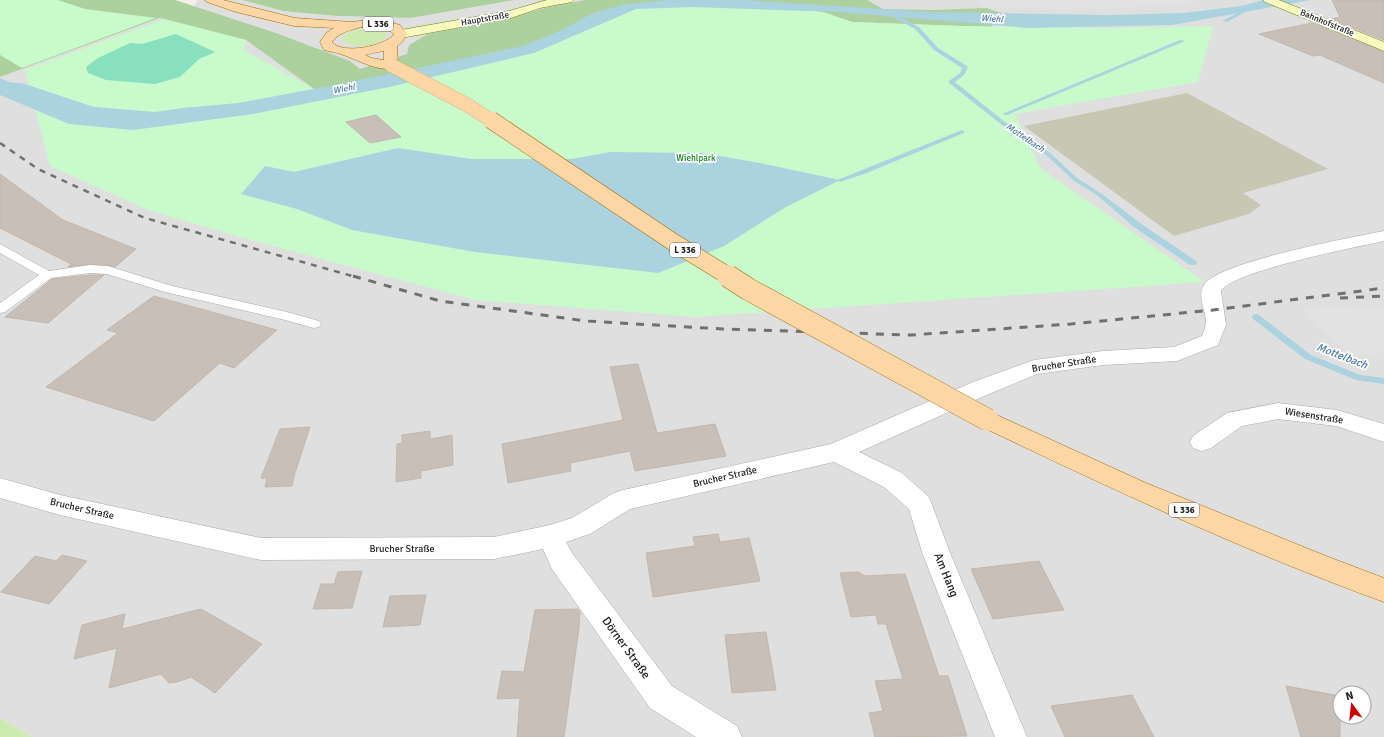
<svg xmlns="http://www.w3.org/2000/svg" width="1384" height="737" font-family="Signika,sans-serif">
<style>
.residential{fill:#e0dfdf;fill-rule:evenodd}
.construction{fill:#c7c7b4}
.grass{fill:#cdebb0}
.forest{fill:#add19e}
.park{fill:#c8facc}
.pitch{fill:#88e0be}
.parking{fill:#e2e2e2}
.water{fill:#aad3df}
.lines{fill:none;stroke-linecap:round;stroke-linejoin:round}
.stream{fill:#aad3df;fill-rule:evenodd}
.building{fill:#c7bfb8;stroke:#c4b6ab}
.lane-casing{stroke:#a9a9a9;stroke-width:1}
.street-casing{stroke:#a9a9a9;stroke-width:1}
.secondary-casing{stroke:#707d05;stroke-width:1}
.primary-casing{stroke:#a06b00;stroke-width:1}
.lane{fill:#fff;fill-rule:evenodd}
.street{fill:#fff;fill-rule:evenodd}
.secondary{fill:#f7fabf;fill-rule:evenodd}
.primary{fill:#fcd6a4;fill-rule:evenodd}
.rail-far1{stroke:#707070;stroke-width:2.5;stroke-dasharray:6 6;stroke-linecap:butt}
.rail{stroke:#707070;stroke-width:3;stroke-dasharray:8 8;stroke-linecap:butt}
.primary-bridge-far2-casing{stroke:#a06b00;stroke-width:14;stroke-linecap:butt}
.primary-bridge-far1-casing{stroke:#a06b00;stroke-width:18;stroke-linecap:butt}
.primary-bridge-casing{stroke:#a06b00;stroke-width:23;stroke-linecap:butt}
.primary-bridge-far2{stroke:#fcd6a4;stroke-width:14}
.primary-bridge-far1{stroke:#fcd6a4;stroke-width:17}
.primary-bridge{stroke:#fcd6a4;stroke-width:22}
.labels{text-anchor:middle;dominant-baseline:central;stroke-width:3.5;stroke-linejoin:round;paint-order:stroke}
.far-street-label{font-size:9px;fill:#222;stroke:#fff}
.far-water-label{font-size:9px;font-style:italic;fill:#4a7aab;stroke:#fff}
.shield{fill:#fff;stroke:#646464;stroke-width:1}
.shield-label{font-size:9px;font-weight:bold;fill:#222}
.far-park-label{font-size:9px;fill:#0c8416;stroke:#fff}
.street-label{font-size:10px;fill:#222;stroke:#fff}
.water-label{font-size:11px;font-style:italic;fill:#4a7aab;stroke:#fff}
.near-street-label{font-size:12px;fill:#222;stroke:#fff}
</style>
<rect width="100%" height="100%" fill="#f2efe9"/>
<path class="residential" d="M198 0H242L283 11 337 16 411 18 515 0H1384V737H32L0 718V77L194 6ZM1340 693H1364V717H1340Z"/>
<path class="construction" d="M1187 93 1328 169 1243 193 1261 205 1249 214 1174 236 1024 126Z"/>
<g class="grass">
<path d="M366 28 381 29 387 34C382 48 354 48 343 42L342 39 343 36 352 31Z"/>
<path d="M0 718 32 737H0Z"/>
</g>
<g class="forest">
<path d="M0 0H175L276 33 350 61 360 69 407 54 409 45 428 34 505 19 545 8 585 0H671L514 51 317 91 246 40 160 18 0 77Z"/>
<path d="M242 0H515L411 18 337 16 283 11Z"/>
<path d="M717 0H867L883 9 932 10 986 8 1005 14 991 27 852 22 826 13 788 4Z"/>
</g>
<g class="park">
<path d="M0 0H58L85 9 156 18 22 68 0 55Z"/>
<path d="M671 0 788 4 826 13 852 22 958 26 1110 28 1213 26 1198 82 1015 114 1040 168 1205 282 696 317 475 300 243 238 148 210 50 166 25 70 164 19 246 40 244 50 317 91 514 51 552 38 598 13Z"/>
</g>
<path class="pitch" d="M176 34 215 52 199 59 180 77 155 84 106 80 88 73 86 67 98 58 130 43 142 44Z"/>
<g class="parking">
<path d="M977 0H1188L1196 4 1077 10 1015 7 986 8Z"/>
<path d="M1341 306 1375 311 1384 310V352L1348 356 1304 309Z"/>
</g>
<g class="water">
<path d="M667 0H742L929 12 1110 15 1183 13 1241 6 1264 0H1311L1172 25 1029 28 839 12 692 7 636 9 534 53 389 87 253 114 133 130 69 124 0 95V78L9 82 25 84 94 107 155 112 183 108 238 103 341 84 523 46 562 30 593 13 622 5Z"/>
<path d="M398 148 471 159H571L611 152 702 153 760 163 840 180 786 207 724 246 658 273 475 252 352 230 297 209 241 194 265 166 294 172Z"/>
</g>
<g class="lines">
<g class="stream">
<path d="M1245 9 1249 10 1227 22 1222 21Z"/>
<path d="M886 11H890L919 27 938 48 967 66 968 67 964 75 955 82 1006 123 1049 152 1077 178 1102 194 1140 223 1196 261 1197 263 1196 265H1190L1134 227 1098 196 1073 180 1045 154 1002 125 949 83V81L960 73 962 68 934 50 915 29 886 13Z"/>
<path d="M1180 40 1185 41 1007 115 1002 114Z"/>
<path d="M962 130 965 132 964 133 864 174 840 182 837 180Z"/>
<path d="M1256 314 1259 315 1311 355 1360 375 1384 378V384L1356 380 1305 359 1253 319 1252 317 1253 315Z"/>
</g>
</g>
<g class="building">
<path d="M1332 0H1384V40L1331 19 1340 17Z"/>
<path d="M1312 23 1384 52V83L1320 55 1313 56 1259 34Z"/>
<path d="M376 115 401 137 370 143 346 122Z"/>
<path d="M0 174 63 220 136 249 115 267 90 264 68 267 71 264 0 228Z"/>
<path d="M90 275H104L48 323 5 317 52 279Z"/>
<path d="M154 296 277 330 234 368 220 363 154 421 46 387 118 333 107 330Z"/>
<path d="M638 364 657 433 715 424 726 456 635 471 630 451 570 463 571 471 508 483 502 444 623 420 610 367Z"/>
<path d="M310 427 294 476 292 486 265 487 267 478H261L280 429Z"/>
<path d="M430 431V439L452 435 453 465 421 471V478L396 482 397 444 402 443V435Z"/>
<path d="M718 534 720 542 749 538 760 581 653 597 646 553 695 546 693 537Z"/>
<path d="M62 555 87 561 49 604 1 592 35 556 56 561Z"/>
<path d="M1039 561 1064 610 993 619 971 569Z"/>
<path d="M362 571 352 608 313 609 321 584H334L338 572Z"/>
<path d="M858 572 865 576 905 574 939 676H948L967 736 875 737 869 713 883 711 875 681 903 679 886 624H878L876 615 851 617 840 573Z"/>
<path d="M426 595 420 625 383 627 390 596Z"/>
<path d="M201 609 262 644 215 693 191 677 177 682 169 683 161 674 109 688 117 648 74 659 82 625 125 614 122 629Z"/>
<path d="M578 609 580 612 579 628 564 737H517L520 698 497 699 502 671 524 672 535 610Z"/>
<path d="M766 632 776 690 732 693 725 635Z"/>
<path d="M1286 686 1340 696V737H1301Z"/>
<path d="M1132 695 1154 737H1065L1051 706Z"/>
</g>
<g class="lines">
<g class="lane-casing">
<path id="lane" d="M0 244 49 271 90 265 108 266 172 286 287 312 319 321 321 324 319 327 314 328 285 320 165 292 107 274 90 273 51 278 5 312 0 313V303L39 275 0 253Z"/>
</g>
<g class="street-casing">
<g id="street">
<path d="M1384 231V241C1357 247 1232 271 1221 291L1226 325 1218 345 1177 361 1103 365 1037 374 989 394 859 452 902 473 929 497 951 555 1027 737H995L923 555 909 509 884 487 834 462 630 509 590 534 566 542 572 553 672 686 737 726 742 737H696L650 708 552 569 543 549 494 559 261 560 60 515 0 498V478L60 495 261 538 494 537 550 525 572 518 614 493 623 490 831 444 973 382 1034 360 1103 351 1174 347 1202 336C1204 331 1206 326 1206 321 1205 309 1197 296 1204 285 1217 262 1354 237 1384 231Z"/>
<path d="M1278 403 1337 410 1384 424V442L1336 426 1278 419 1242 426 1211 448 1202 451 1193 448 1190 442 1193 436 1227 413Z"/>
</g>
</g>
<g class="secondary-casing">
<g id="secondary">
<path d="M547 0H574L572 2 540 8 511 18 401 38 397 37 395 34 397 31 401 30 509 11Z"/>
<path d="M1263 0H1279L1384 42V51L1265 2Z"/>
</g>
</g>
<g class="primary-casing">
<g id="primary">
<path d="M205 0H223L295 18 352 22 374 19 386 21 400 25 407 34 402 42 397 46 398 65 396 68C379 72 362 62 346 56 339 53 332 52 324 50L320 42 326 33 334 28 294 26 236 12 207 2ZM362 27C373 27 386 26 394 34 386 46 342 55 332 42 339 32 351 30 362 27ZM383 51H384V60L371 58 365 55Z"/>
<path d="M988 411 1146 483 1326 556 1384 578V602C1246 552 1112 489 980 426L976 420 980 414Z"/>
</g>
</g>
<use href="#lane" class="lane"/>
<use href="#street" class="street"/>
<use href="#secondary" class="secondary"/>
<use href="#primary" class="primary"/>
<path class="rail-far1" d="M0 143 38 169 145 218 356 277"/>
<g class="rail">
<path d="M353 276 440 301 586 321 723 329 911 335 1071 324 1213 310 1384 288"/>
<path d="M1340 298 1384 296"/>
</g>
<g class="primary-bridge-far2-casing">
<path id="primary-bridge-far2" d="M391 65 469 106 492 121"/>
</g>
<g class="primary-bridge-far1-casing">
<path id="primary-bridge-far1" d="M491 120 673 242 730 277"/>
</g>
<g class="primary-bridge-casing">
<path id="primary-bridge" d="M728 276 748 289 988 420"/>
</g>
<use href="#primary-bridge-far2" class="primary-bridge-far2"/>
<use href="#primary-bridge-far1" class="primary-bridge-far1"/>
<use href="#primary-bridge" class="primary-bridge"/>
</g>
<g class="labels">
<g class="far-street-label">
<text transform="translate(485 19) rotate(-10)">Hauptstraße</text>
<text transform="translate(1327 23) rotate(22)">Bahnhofstraße</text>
</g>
<g class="far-water-label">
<text transform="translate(992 19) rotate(4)">Wiehl</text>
<text transform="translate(344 89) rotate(-10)">Wiehl</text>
<text transform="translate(1025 138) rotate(34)">Mottelbach</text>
</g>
<g class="shield">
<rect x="363" y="17" width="30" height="14" rx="3"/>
<rect x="670" y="243" width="30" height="14" rx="3"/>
<rect x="1169" y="503" width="30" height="14" rx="3"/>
</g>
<g class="shield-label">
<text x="378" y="24">L 336</text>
<text x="685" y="250">L 336</text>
<text x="1184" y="510">L 336</text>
</g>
<g class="far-park-label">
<text x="696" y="158">Wiehlpark</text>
</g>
<g class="street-label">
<text transform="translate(1064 364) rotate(-9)">Brucher Straße</text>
<text transform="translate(1314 416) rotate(9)">Wiesenstraße</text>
<text transform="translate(725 477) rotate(-13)">Brucher Straße</text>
<text transform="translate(82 509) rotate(13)">Brucher Straße</text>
<text x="402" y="549">Brucher Straße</text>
</g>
<g class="water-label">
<text transform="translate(1342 356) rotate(21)">Mottelbach</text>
</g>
<g class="near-street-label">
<text transform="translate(946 575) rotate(68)">Am Hang</text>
<text transform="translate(626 648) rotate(54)">Dörner Straße</text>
</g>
</g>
<g transform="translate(1352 705) rotate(345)"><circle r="19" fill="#ffffff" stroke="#a7a7a7"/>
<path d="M0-3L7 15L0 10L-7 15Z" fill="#d40000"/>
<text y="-6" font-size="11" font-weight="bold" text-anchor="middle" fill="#222222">N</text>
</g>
</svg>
